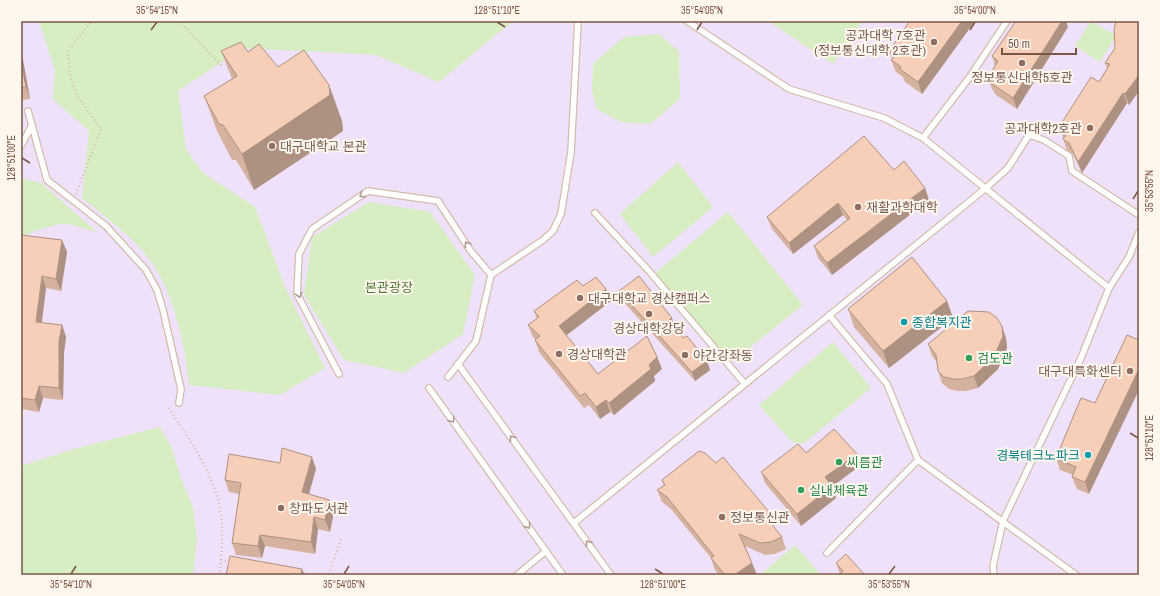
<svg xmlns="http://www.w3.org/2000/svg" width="1160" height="596" font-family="'Archivo Narrow','Noto Sans KR',sans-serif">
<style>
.education{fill:#f0e1fb}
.green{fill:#d6eec1}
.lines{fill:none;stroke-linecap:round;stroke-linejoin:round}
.service-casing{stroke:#d4bcac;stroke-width:8}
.path{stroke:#dcb29c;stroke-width:2;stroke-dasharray:1 3;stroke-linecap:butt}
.service{stroke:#fff;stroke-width:5.5}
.wall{fill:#d4b29f}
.shaded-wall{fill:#ad9182}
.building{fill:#f7cfb9;stroke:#ad9182}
.oneway{stroke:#b09a91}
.ticks{fill:none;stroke:#7b5647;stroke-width:1.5}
.education-dot{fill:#8d6e63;stroke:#fff7ed;stroke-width:1.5}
.culture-dot{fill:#0f9aa8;stroke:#fff7ed;stroke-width:1.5}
.leisure-dot{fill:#2e9e5b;stroke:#fff7ed;stroke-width:1.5}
.labels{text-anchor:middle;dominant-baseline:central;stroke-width:4;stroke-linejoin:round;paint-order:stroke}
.education-label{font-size:13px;fill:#785e54;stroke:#fff7ed;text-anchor:start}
.park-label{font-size:13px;fill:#527b3b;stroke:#fff7ed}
.culture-label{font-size:13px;fill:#0d838f;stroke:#fff7ed;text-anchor:start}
.leisure-label{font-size:13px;fill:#27864d;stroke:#fff7ed;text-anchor:start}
.neatline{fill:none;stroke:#7b5647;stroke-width:1.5}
.ticks-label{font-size:10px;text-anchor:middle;fill:#7b5647}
</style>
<rect width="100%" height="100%" fill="#fef3e5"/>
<rect class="education" x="21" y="21" width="1118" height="554"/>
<g class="green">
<path d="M39 21H513L439 82 376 55 243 48 178 91 186 149 203 173 255 207 285 287 325 368 280 395 189 385C184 344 176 298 152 263 135 238 105 217 82 198L89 131 53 99 55 70Z"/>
<path d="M768 21H863L833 64Z"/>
<path d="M1091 21 1116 36 1100 62 1075 46Z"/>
<path d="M659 34 679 51 680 99 650 124 621 122 597 109 592 91 593 64 624 37Z"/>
<path d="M678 162 713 207 653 257 620 214Z"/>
<path d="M21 178 41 183 97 232 64 223 34 231 21 238Z"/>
<path d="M369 202 430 212 475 275 463 334 404 373 344 360 304 295 312 237Z"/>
<path d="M728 212 803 305 728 365 652 276Z"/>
<path d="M833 342 871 388 803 444 792 442 759 405Z"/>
<path d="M160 427 172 448 180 476 193 508 197 539 193 575H21V466L74 449Z"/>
<path d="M795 545 821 575H760Z"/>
</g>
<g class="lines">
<g class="service-casing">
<g id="service">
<path d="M687 21 789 89 884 118 923 138 1109 288 1081 358 1003 521 993 566 994 575"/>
<path d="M28 111 47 180 106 226 146 270 157 290 163 310 181 389 179 403"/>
<path d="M923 138 969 78 1007 21"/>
<path d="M21 146 32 125"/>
<path d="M595 213 649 271 745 384"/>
<path d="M1109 288 1129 257 1139 232"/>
<path d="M829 315 887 384 918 460 1076 575"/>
<path d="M458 364 611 575"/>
<path d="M339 374 297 294 299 254 312 229 368 191 438 201 470 250 491 275"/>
<path d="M448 377 476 341 491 275 543 240 553 231 561 214 571 152 578 21"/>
<path d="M429 388 563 575"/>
<path d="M574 523 986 188 1008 168 1029 135 1044 140 1069 156 1072 171 1139 215"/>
<path d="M827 553 918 460"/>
<path d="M517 575 546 551"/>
</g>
</g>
<g class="path">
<path d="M179 21 222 66"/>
<path d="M76 194 101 129 77 96 70 75 68 50 92 21"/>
<path d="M169 408C190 441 215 474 221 513 224 533 221 555 220 575"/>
<path d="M221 560 232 562"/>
<path d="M301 573 329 574 342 537"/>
</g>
<use href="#service" class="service"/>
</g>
<g class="wall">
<path d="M910 21H975L922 94 905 82 903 77 896 72 891 60 892 59 889 51Z"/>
<path d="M1139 21V91L1129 105 1127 103 1082 173 1073 154 1067 150 1063 139 1064 138 1063 137 1059 127 1099 82 1107 68 1105 63 1115 48Z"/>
<path d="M1068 27 1017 109 996 95 992 89 988 78 995 66 992 56Z"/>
<path d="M221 51 248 52 278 67 329 85 342 121 343 131 254 190 236 160H232L217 131 204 96 232 79Z"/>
<path d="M21 53 30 99 21 100Z"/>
<path d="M894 170 925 188 929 200 832 275 818 258 814 246 847 220 843 215 793 254 772 229 767 217Z"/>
<path d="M21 235 62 240 67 252 61 291 46 288 42 323 62 325 66 337 64 353 63 400 43 398 39 412 21 409Z"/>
<path d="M583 286 611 301 566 335 598 374 657 357 662 369 654 376 655 381 614 415 610 412 600 419 589 405 584 408 539 352 535 340H536L533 337 528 325 537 319 534 311Z"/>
<path d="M619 291 675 327H674L683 338 710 370 695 381 622 300Z"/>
<path d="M947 301 953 318 889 368 854 327 848 309Z"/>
<path d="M1006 338 1007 348 998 369 978 388 966 391H957L949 389 942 383 938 371 937 362 932 356 928 344Z"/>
<path d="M1095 403 1089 494 1077 489 1072 477 1073 475 1060 470 1056 458Z"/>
<path d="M806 453 861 465 832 486 836 498 801 526 765 483 761 472Z"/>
<path d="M280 463 316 469 309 494 334 511 330 532 318 529 315 554 265 546 262 558 236 555 232 543 239 494 229 492 225 480Z"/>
<path d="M662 480 769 512 773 524V526L782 537 786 549 775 554 765 555 745 546 752 563 757 575H719L715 570 711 558 671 509 662 502 657 490 664 486Z"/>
<path d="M836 563 865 575 840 574Z"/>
</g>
<g class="shaded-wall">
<path d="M962 21H975L922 94 918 82Z"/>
<path d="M1062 21H1066L1068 27 1017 109 1013 98Z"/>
<path d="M21 53 22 54 30 99 26 87 21 62Z"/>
<path d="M1139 76V91L1129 105 1125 94Z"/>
<path d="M329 85 342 121 343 131 254 190 242 154Z"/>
<path d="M1123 93 1127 103 1082 173 1078 162Z"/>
<path d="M925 188 929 200 832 275 827 263Z"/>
<path d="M838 203 843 215 793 254 789 243Z"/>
<path d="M62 240 67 252 61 291 56 279Z"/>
<path d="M42 276 46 288 40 334 36 322Z"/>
<path d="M606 289 611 301 563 338 559 326Z"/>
<path d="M947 301 953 318 889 368 883 351Z"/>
<path d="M672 318 675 327 672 329 669 320Z"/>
<path d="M62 325 66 337 64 353 63 400 59 388V341Z"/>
<path d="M1002 326 1006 338 1007 348 998 369 978 388 974 376Z"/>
<path d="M657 357 662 369 654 376 655 381 614 415 609 403Z"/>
<path d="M707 361 710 370 695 381 692 372Z"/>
<path d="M1139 369V390L1089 494 1085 482Z"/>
<path d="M39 386 43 398 39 412 35 400Z"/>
<path d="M606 400 610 412 600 419 596 407Z"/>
<path d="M857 454 861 465 829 489 825 477Z"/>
<path d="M312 457 316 469 306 504 302 492Z"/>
<path d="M832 486 836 498 801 526 797 514Z"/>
<path d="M329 500 334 511 330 532 325 520Z"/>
<path d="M769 512 773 524 772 530 767 518Z"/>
<path d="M314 517 318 529 315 554 311 542Z"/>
<path d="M260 535 265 546 262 558 258 546Z"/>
<path d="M752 563 757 575H734Z"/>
<path d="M302 569 305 575H301Z"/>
</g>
<g class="building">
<path d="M910 21H962L918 82 901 70 900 66 891 60 895 56 889 51Z"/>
<path d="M1016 21H1062L1013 98 992 84 988 78 998 61 992 56Z"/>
<path d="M1116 21H1139V75L1125 94 1123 93 1078 162 1069 143 1063 139 1068 132 1059 127 1091 77 1099 82 1110 64 1105 63 1115 48 1114 30Z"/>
<path d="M241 42 248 52 259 44 278 67 304 50 329 85 330 95 242 154 223 125 219 124 204 96 237 76 221 51Z"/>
<path d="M21 62 26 87 21 88Z"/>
<path d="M864 136 894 170 904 161 925 188 827 263 814 246 850 218 838 203 789 243 767 217Z"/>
<path d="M21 235 62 240 56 279 42 276 36 322 62 325 59 341V388L39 386 35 400 21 398Z"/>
<path d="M912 257 947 301 883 351 848 309Z"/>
<path d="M639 276 672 318 669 320 683 338 687 336 707 361 692 372 619 291Z"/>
<path d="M596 277 606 289 559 326 598 374 647 336 657 357 649 365 651 369 609 403 606 400 596 407 585 393 580 396 535 340 540 336 528 325 539 317 534 311 577 280 583 286Z"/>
<path d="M968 311 989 312 997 318 1002 326 1003 336 994 357 974 376 962 379H953L944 377 938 371 936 355 928 344Z"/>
<path d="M1127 335 1139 340V369L1085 482 1072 477 1076 467 1056 458 1081 398 1095 403Z"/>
<path d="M834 429 857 454 825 477 832 486 797 514 761 472 798 444 806 453Z"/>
<path d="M282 448 312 457 302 492 329 500 325 520 314 517 311 542 260 535 258 546 232 543 241 483 225 480 229 454 280 463Z"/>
<path d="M699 451 705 453 716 463 723 457 769 512 767 518 782 537 771 542 760 543 739 534 752 563 734 575H725L711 558 714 556 667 497 657 490 665 485 662 480Z"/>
<path d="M846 554 865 575H839L843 571 836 563Z"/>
<path d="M230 556 302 569 301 575H226Z"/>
</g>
<defs><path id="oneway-chevron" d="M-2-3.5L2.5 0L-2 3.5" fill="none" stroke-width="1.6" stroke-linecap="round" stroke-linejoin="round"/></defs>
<g class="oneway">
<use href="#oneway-chevron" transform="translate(362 195) rotate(146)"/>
<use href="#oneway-chevron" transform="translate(467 244) rotate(-124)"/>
<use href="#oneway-chevron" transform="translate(299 295) rotate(76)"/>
<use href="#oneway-chevron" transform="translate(452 420) rotate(54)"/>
<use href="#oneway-chevron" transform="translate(512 438) rotate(-126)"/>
<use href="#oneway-chevron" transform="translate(528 526) rotate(54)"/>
<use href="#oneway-chevron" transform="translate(588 543) rotate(-126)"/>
</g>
<path class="ticks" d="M497 22 505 27M151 30 157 22M697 30 702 22M970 30 975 22M22 158 30 163M1133 199 1138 191M1130 433 1138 438M655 569 663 574M71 574 76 566M344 574 349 566M889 574 895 566"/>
<g class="education-dot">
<circle cx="934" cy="42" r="4"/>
<circle cx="1022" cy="63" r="4"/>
<circle cx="1090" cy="128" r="4"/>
<circle cx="272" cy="146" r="4"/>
<circle cx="858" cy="207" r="4"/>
<circle cx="580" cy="298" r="4"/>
<circle cx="649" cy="314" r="4"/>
<circle cx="559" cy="354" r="4"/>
<circle cx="685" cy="355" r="4"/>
<circle cx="1130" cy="371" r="4"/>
<circle cx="281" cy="508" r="4"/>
<circle cx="722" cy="517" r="4"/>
</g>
<g class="culture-dot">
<circle cx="904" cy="322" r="4"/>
<circle cx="1088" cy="455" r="4"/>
</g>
<g class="leisure-dot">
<circle cx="969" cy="358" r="4"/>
<circle cx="839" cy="462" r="4"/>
<circle cx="801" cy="490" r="4"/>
</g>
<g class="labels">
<g class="education-label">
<text x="926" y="35" text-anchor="end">공과대학 7호관<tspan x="926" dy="15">(정보통신대학 2호관)</tspan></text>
<text x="1022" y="77" text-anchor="middle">정보통신대학5호관</text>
<text x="1082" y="128" text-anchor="end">공과대학2호관</text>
<text x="280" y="146">대구대학교 본관</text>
<text x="866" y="207">재활과학대학</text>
<text x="588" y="298">대구대학교 경산캠퍼스</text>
<text x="649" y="328" text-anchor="middle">경상대학강당</text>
<text x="567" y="354">경상대학관</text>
<text x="693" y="355">야간강좌동</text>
<text x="1122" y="371" text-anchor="end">대구대특화센터</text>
<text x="289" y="508">창파도서관</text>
<text x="730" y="517">정보통신관</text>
</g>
<g class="park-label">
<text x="389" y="287">본관광장</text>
</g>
<g class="culture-label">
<text x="912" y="322">종합복지관</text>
<text x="1080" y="455" text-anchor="end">경북테크노파크</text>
</g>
<g class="leisure-label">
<text x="977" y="358">검도관</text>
<text x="847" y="462">씨름관</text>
<text x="809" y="490">실내체육관</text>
</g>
</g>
<rect width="1160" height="596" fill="none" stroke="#fff7ed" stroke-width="44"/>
<path d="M1002 48v6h74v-6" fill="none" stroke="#7b5647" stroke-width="2"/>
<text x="1008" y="48" font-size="12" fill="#7b5647" stroke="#fff7ed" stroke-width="3" paint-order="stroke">50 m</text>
<rect x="22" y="22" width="1116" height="552" class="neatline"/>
<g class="ticks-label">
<text x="157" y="14">35°54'15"N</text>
<text x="497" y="14">128°51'10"E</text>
<text x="702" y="14">35°54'05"N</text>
<text x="975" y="14">35°54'00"N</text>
<text transform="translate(11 158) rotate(-90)" y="4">128°51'00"E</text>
<text transform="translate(1149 191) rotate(-90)" y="4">35°53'55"N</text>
<text transform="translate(1149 438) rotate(-90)" y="4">128°51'10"E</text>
<text x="71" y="588">35°54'10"N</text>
<text x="344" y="588">35°54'05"N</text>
<text x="663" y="588">128°51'00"E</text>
<text x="889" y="588">35°53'55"N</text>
</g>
</svg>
